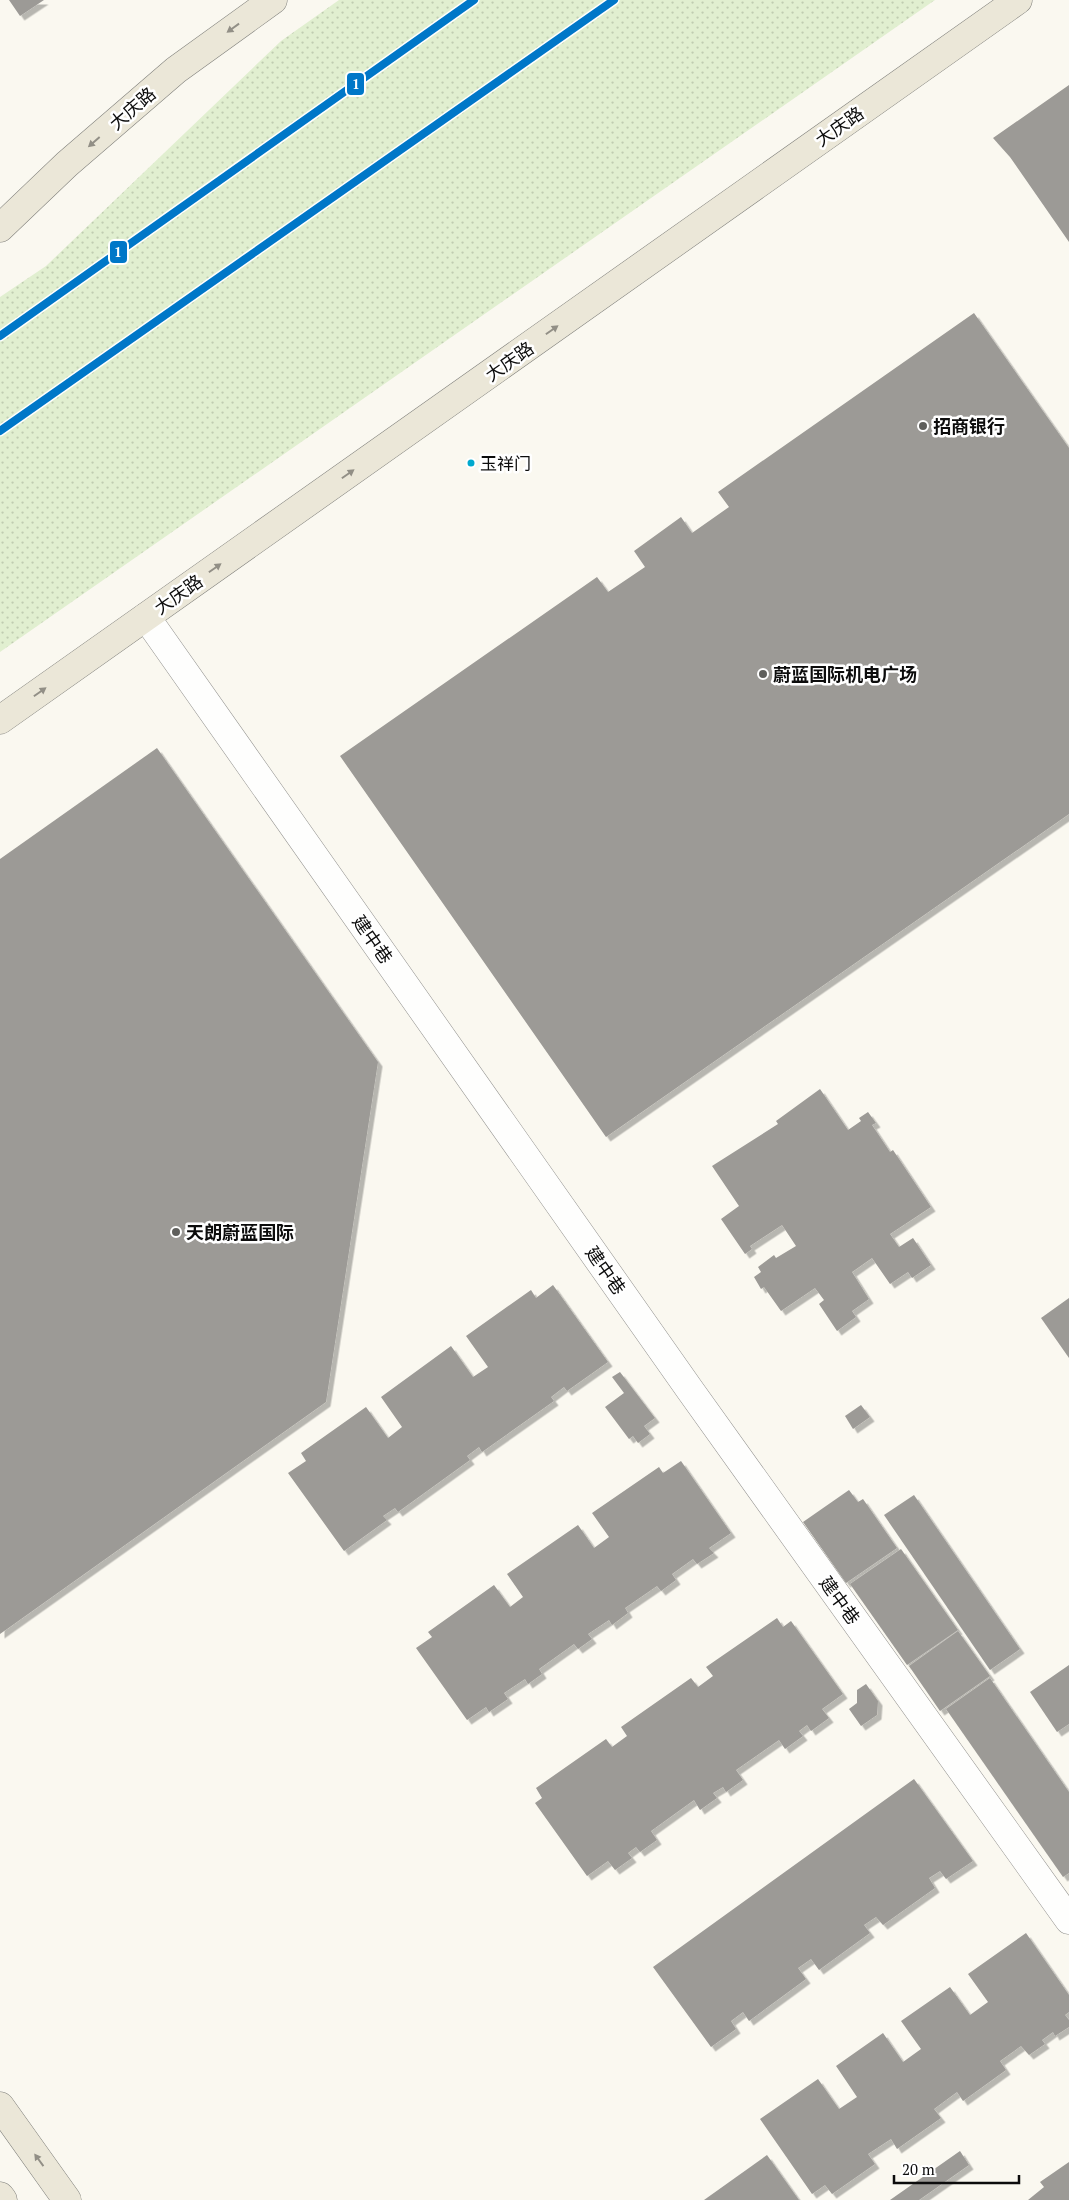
<svg xmlns="http://www.w3.org/2000/svg" width="1069" height="2200" font-family="'PT Serif','Noto Sans SC',serif">
<style>
.park{fill:url(#park-dots)}
.building{fill:#9c9a96;filter:url(#shadow)}
.lines{fill:none;stroke-linecap:round;stroke-linejoin:round}
.minor-casing{stroke:#93928f;stroke-width:29}
.primary-casing{stroke:#80807c;stroke-width:29}
.minor{stroke:#fefefd;stroke-width:28}
.primary{stroke:#ebe7d8;stroke-width:28}
.metro-1-casing{stroke:#fff;stroke-width:11}
.metro-1{stroke:#0077c8;stroke-width:8}
.oneway{fill:#928f86}
.poi-dot{fill:#5f5f5c;stroke:#fff;stroke-width:2}
.bus-dot{fill:#00a9ce;stroke:#fff;stroke-width:2}
.labels{text-anchor:middle;dominant-baseline:central;stroke-width:5;stroke-linejoin:round;paint-order:stroke}
.bus-label{font-size:17px;fill:#0c0c0c;stroke:#fff;text-anchor:start}
.street-label{font-size:18px;fill:#0c0c0c;stroke:#fff}
.poi-label{font-size:18px;font-weight:bold;fill:#0c0c0c;stroke:#fff;text-anchor:start}
.line-badge{stroke:#fff;stroke-width:2}
.badge-label{font-size:14px;text-anchor:middle;font-weight:bold;fill:#fff}
</style>
<defs>
<pattern id="park-dots" width="8" height="8" patternUnits="userSpaceOnUse" patternTransform="scale(1.25)"><rect width="8" height="8" fill="#e1efd0"/><path d="M2 2h.1M6 6h.1" fill="none" stroke="#c0ccb1" stroke-width="1.8" stroke-linecap="round"/></pattern>
<filter id="shadow"><feDropShadow dx="4.5" dy="4.5" stdDeviation="0" flood-color="#0004"/></filter>
</defs>
<rect width="100%" height="100%" fill="#faf8f0"/>
<path class="park" d="M339 0H935L0 652V297L46 266 281 41Z"/>
<g class="building">
<path d="M9 0H44L20 16Z"/>
<path d="M1069 85V242L1010 157 993 138Z"/>
<path d="M974 313 1069 448V814L606 1137 340 756 597 577 608 592 645 567 634 551 681 517 692 533 729 507 718 492Z"/>
<path d="M157 748 378 1062 326 1402 0 1634V859Z"/>
<path d="M820 1089 848 1130 861 1121 859 1118 868 1112 876 1123 872 1125 890 1152 893 1150 931 1207 890 1234 899 1247 913 1238 931 1265 912 1278 908 1272 890 1284 872 1258 852 1272 869 1299 852 1311 856 1317 837 1331 819 1304 824 1300 815 1288 781 1311 764 1287 761 1289 754 1277 761 1272 758 1267 774 1255 776 1258 796 1246 782 1225 750 1246 752 1249 745 1254 721 1219 739 1206 712 1166 778 1124 776 1121Z"/>
<path d="M553 1285 608 1362 567 1391 564 1387 551 1397 554 1401 482 1452 479 1447 467 1456 470 1460 398 1512 395 1508 383 1516 387 1520 344 1551 288 1473 306 1461 301 1453 366 1407 388 1438 402 1427 381 1397 451 1346 473 1377 488 1367 466 1336 531 1290 536 1298Z"/>
<path d="M1069 1298V1358L1041 1318Z"/>
<path d="M620 1372 655 1418 644 1426 650 1434 638 1443 633 1436 629 1439 605 1407 624 1393 612 1377Z"/>
<path d="M861 1405 870 1417 853 1429 845 1416Z"/>
<path d="M681 1461 731 1533 709 1548 714 1553 697 1564 693 1559 672 1574 676 1580 661 1591 657 1586 625 1608 628 1613 612 1625 609 1620 588 1634 592 1639 578 1649 574 1644 539 1669 542 1674 528 1684 525 1679 504 1693 508 1699 489 1712 486 1707 467 1720 416 1648 432 1637 428 1632 494 1585 510 1607 523 1597 507 1574 578 1525 594 1548 609 1537 592 1513 659 1467 663 1473Z"/>
<path d="M849 1490 858 1502 863 1499 897 1548 846 1583 803 1522Z"/>
<path d="M914 1495 1020 1649 990 1670 884 1515Z"/>
<path d="M901 1549 958 1630 907 1665 850 1584Z"/>
<path d="M777 1618 783 1627 791 1621 843 1694 822 1709 829 1718 811 1731 807 1725 799 1731 803 1736 785 1749 779 1740 736 1770 743 1780 726 1792 723 1787 713 1793 717 1798 700 1810 694 1800 651 1831 657 1840 640 1852 636 1847 628 1853 632 1858 615 1870 608 1861 587 1876 535 1803 542 1798 536 1788 606 1739 612 1747 627 1736 621 1727 691 1678 698 1687 713 1676 706 1667Z"/>
<path d="M958 1631 990 1676 940 1711 909 1666Z"/>
<path d="M1069 1665V1724L1057 1732 1030 1692Z"/>
<path d="M990 1678 1069 1792V1873L1063 1877 946 1709Z"/>
<path d="M866 1684 878 1701 877 1715 861 1726 849 1709 857 1703V1690Z"/>
<path d="M914 1779 973 1861 946 1879 940 1871 929 1878 935 1888 883 1925 876 1917 864 1925 870 1933 819 1970 811 1959 798 1968 806 1979 749 2021 743 2012 731 2021 736 2029 711 2047 653 1967Z"/>
<path d="M1026 1933 1069 1995V2012L1065 2015 1069 2020V2027L1055 2036 1053 2032 1042 2040 1045 2044 1029 2055 1021 2046 1000 2061 1006 2070 963 2101 957 2092 934 2109 941 2118 897 2149 891 2139 868 2154 875 2164 832 2194 825 2185 812 2194 760 2119 818 2079 839 2109 857 2097 836 2066 883 2033 903 2062 921 2049 901 2021 950 1987 970 2015 988 2002 968 1974Z"/>
<path d="M960 2151 969 2165 919 2200H890Z"/>
<path d="M767 2155 799 2200H704Z"/>
<path d="M1069 2162V2200H1028L1044 2187 1040 2182Z"/>
</g>
<g class="lines">
<g class="minor-casing">
<path id="minor" d="M146 617 690 1390 1069 1920"/>
</g>
<g class="primary-casing">
<g id="primary">
<path d="M0 228 67 164 176 70 273 0"/>
<path d="M0 720 1018 0"/>
<path d="M0 2106 67 2200"/>
<path d="M0 2196 3 2200"/>
</g>
</g>
<use href="#minor" class="minor"/>
<use href="#primary" class="primary"/>
<g class="metro-1-casing">
<g id="metro-1">
<path d="M0 336 474 0"/>
<path d="M0 431 614 0"/>
</g>
</g>
<use href="#metro-1" class="metro-1"/>
</g>
<defs><path id="oneway-solid" d="M-6-.8H1V-3.2L6.5 0L1 3.2V.8H-6Z" transform="scale(1.25)"/></defs>
<g class="oneway">
<use href="#oneway-solid" transform="translate(233 28) rotate(144)"/>
<use href="#oneway-solid" transform="translate(94 142) rotate(139)"/>
<use href="#oneway-solid" transform="translate(552 330) rotate(-35)"/>
<use href="#oneway-solid" transform="translate(348 474) rotate(-35)"/>
<use href="#oneway-solid" transform="translate(215 568) rotate(-35)"/>
<use href="#oneway-solid" transform="translate(40 692) rotate(-35)"/>
<use href="#oneway-solid" transform="translate(39 2160) rotate(-126)"/>
</g>
<g class="poi-dot">
<circle cx="923" cy="426" r="5"/>
<circle cx="763" cy="674" r="5"/>
<circle cx="176" cy="1232" r="5"/>
</g>
<circle class="bus-dot" cx="471" cy="463" r="4.5"/>
<g class="labels">
<g class="bus-label">
<text x="480" y="463">玉祥门</text>
</g>
<g class="street-label">
<text transform="translate(132 108) rotate(-41)">大庆路</text>
<text transform="translate(839 126) rotate(-35)">大庆路</text>
<text transform="translate(509 361) rotate(-35)">大庆路</text>
<text transform="translate(178 594) rotate(-35)">大庆路</text>
<text transform="translate(373 939) rotate(55)">建中巷</text>
<text transform="translate(606 1270) rotate(55)">建中巷</text>
<text transform="translate(840 1600) rotate(54)">建中巷</text>
</g>
<g class="poi-label">
<text x="933" y="426">招商银行</text>
<text x="773" y="674">蔚蓝国际机电广场</text>
<text x="186" y="1232">天朗蔚蓝国际</text>
</g>
</g>
<g class="line-badge">
<rect x="346" y="72" width="19" height="24" rx="5" fill="#0077c8"/>
<rect x="109" y="240" width="19" height="24" rx="5" fill="#0077c8"/>
</g>
<g class="badge-label">
<text x="356" y="89">1</text>
<text x="118" y="257">1</text>
</g>
<path d="M894 2175v8h125v-8" fill="none" stroke="#0c0c0c" stroke-width="2.5"/>
<text x="902" y="2175" font-size="15" fill="#0c0c0c" stroke="#ffffff" stroke-width="4" paint-order="stroke">20 m</text>
</svg>
